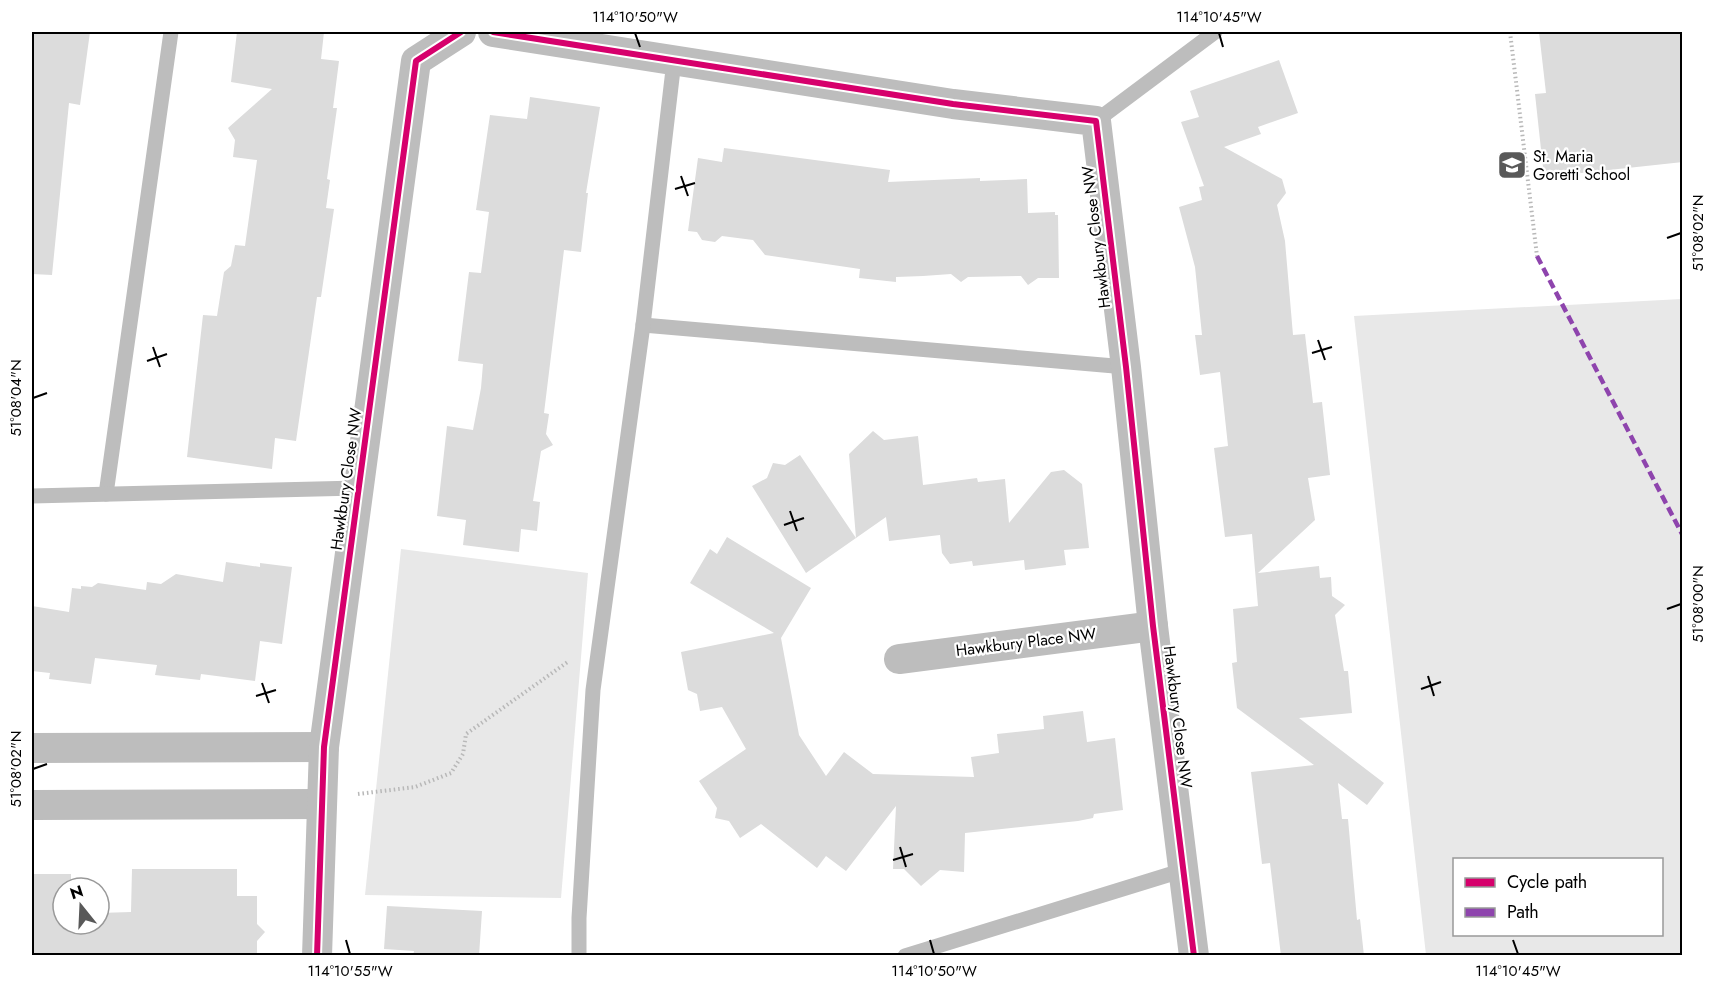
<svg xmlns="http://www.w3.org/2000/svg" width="1714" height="987" font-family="Jost,sans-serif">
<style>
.green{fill:#e8e8e8;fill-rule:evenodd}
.building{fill:#dcdcdc}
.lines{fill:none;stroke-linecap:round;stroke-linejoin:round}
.path{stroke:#b8b8b8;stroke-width:4;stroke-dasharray:1.5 3;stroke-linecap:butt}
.lane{stroke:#bdbdbd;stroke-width:15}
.street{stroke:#bdbdbd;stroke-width:30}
.quiet{stroke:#8e44ad;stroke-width:4.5;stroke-dasharray:9 4.5;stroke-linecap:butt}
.cycleway-casing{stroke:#fff;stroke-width:10}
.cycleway{stroke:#d6006c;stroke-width:6}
.ticks{fill:none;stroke:#000;stroke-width:2}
.labels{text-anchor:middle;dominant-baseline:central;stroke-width:4.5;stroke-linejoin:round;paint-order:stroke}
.poi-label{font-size:16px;fill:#000;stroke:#fff;text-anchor:start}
.street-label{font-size:16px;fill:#000;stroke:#fff}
.neatline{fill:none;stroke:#000;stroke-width:2}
.ticks-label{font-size:15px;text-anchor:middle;fill:#000}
</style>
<rect width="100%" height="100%" fill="#fff"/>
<g class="green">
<path d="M1682 299V955H1426L1354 316ZM1454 860H1662V934H1454Z"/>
<path d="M401 549 588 573 561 898 365 895Z"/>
</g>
<g class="building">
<path d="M32 32H90L80 105 69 103 52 275 32 274Z"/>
<path d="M237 32H324L321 59 339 61 333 108H337L327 179 330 180 326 208 334 209 321 297H317L296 441 275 438 272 469 187 457 203 315 217 316 224 272 231 266 235 245 245 246 257 160 233 157 235 140 228 128 272 89 231 82Z"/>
<path d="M1539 32H1680L1683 54V162L1544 177 1535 94 1546 93Z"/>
<path d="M1279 60 1298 113 1258 127 1261 134 1224 147 1282 179 1286 193 1277 205 1285 241 1293 335 1305 334 1313 403 1322 402 1330 475 1308 478 1315 520 1258 573 1319 566 1320 578 1331 577 1332 596 1345 605 1335 615 1344 671H1348L1352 713 1299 718 1384 783 1367 805 1338 783 1342 819H1348L1357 920 1360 919 1364 956H1281L1270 863 1262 864 1251 772 1314 765 1237 708 1232 663 1237 662 1233 609 1258 606 1252 534 1225 537 1214 448 1228 446 1220 372 1200 375 1195 335H1202L1195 267 1179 207 1202 200 1199 187 1204 186 1181 122 1199 117 1190 91Z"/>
<path d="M530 97 600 107 586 193H588L581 252 564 250 544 413 549 414 546 434 553 445 541 451 533 501 540 502 537 531 521 529 519 552 463 545 466 520 437 516 447 426 473 430 481 388 483 364 458 361 469 272 481 273 489 212 476 210 490 115 527 119Z"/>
<path d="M724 148 890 170 888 182 980 178V181L1027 179 1028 213 1055 212V215H1058L1059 278H1038L1028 285 1021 276 968 277 961 282 951 274 923 276 896 277V282L859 278 860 269 765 255 753 240 722 236 715 242 702 240 697 232 688 231 698 158 722 162Z"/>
<path d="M873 431 884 440 918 436 923 485 977 478 978 482 1005 479 1009 523 1051 472 1064 470 1082 484 1089 548 1064 550 1066 565 1025 570 1024 560 973 566 972 561 950 564 942 553 940 535 889 541 886 517 806 573 752 486 767 478 773 463 785 465 800 455 856 538 849 454Z"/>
<path d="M727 537 811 588 781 638 799 735 826 776 844 752 873 774 974 777 971 757 999 753 997 734 1044 729 1043 716 1083 711 1087 742 1115 738 1123 810 1094 814 1093 818 1078 821 965 833 964 872 940 870 921 886 904 869H893L896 806 846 871 826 856 817 868 761 824 740 838 729 821 715 818 717 808 699 781 746 749 722 707 700 711 697 694 688 690 681 652 774 633 690 583 710 549 717 554Z"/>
<path d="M226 562 260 567V563L292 567 282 644 260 641 255 681 201 674 200 680 155 675 157 665 95 658 91 684 49 679 50 673 32 671V606L69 612 72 588 81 589V586L92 587 98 583 146 590 147 582 161 584 176 574 223 582Z"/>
<path d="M132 869H237V896H257V924L265 932 257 941V956H32V874H71V888H63V924H99V913L131 912Z"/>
<path d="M387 906 482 911 479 956H413L414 951 384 949Z"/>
</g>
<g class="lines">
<g class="path">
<path d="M1510 32 1537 256"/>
<path d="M358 794 415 787 451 773 463 754 466 734 569 661"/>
</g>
<g class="lane">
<path d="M1096 121 1215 32"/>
<path d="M643 325 1126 367"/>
<path d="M106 494 171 32"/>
<path d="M32 496 358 488"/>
<path d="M579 956V918L593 690 643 325 674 61"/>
<path d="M905 956 1184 870"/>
</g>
<g class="street">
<path d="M493 32 953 104 1096 121 1126 367 1153 626 1194 956"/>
<path d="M899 659 1153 626"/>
<path d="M32 748 324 747"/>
<path d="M32 805 320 804"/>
<path d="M317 956 324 747 416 61 461 32"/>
</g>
<path class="quiet" d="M1537 256 1682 534"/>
<g class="cycleway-casing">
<g id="cycleway">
<path d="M493 32 953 104 1096 121 1126 367 1153 626 1194 956"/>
<path d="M317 956 324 747 416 61 461 32"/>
</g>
</g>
<use href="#cycleway" class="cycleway"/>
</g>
<path class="ticks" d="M635 33 640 47M1219 33 1223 47M681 176 688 196M675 189 695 183M1667 238 1681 233M1318 340 1325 360M153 347 160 367M1312 353 1332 347M147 361 167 354M33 398 47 393M790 511 797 531M784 525 804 518M1667 609 1681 604M1428 676 1434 696M262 683 269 703M1421 689 1441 682M256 696 276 690M33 769 47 764M900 847 906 867M893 860 913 854M346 940 350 954M930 940 934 954M1513 940 1518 954"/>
<defs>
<g id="school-square" transform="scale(1.5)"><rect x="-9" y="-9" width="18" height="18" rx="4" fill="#595959" stroke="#fff"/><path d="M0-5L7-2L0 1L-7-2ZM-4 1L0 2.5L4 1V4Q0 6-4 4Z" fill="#fff"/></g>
</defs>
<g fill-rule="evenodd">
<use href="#school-square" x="1512" y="165"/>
</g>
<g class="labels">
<g class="poi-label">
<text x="1533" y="156">St. Maria<tspan x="1533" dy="18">Goretti School</tspan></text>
</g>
<g class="street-label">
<text transform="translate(1096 237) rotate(-97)">Hawkbury Close NW</text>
<text transform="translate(346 479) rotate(-82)">Hawkbury Close NW</text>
<text transform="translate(1026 642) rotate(-7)">Hawkbury Place NW</text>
<text transform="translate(1178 717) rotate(83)">Hawkbury Close NW</text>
</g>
</g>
<rect width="1714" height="987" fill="none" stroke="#ffffff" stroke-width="66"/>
<rect x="1453" y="858" width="210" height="78" fill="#ffffff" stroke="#999999" stroke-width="1.5"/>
<rect x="1465" y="878" width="30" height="9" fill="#d6006c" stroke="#999999" stroke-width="1.5"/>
<text x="1507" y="888" font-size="18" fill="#000000">Cycle path</text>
<rect x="1465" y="908" width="30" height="9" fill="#8e44ad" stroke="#999999" stroke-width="1.5"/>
<text x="1507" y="918" font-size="18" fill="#000000">Path</text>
<g transform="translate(81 906) rotate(342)"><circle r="28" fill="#ffffff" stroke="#999999" stroke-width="1.5"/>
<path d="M0-4.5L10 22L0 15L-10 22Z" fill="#595959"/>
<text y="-9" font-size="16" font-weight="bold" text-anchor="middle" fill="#000000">N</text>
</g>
<rect x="33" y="33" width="1648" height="921" class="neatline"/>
<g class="ticks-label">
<text x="635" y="22">114°10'50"W</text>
<text x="1219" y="22">114°10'45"W</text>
<text transform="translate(1698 233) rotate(-90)" y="5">51°08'02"N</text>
<text transform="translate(16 398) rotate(-90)" y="5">51°08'04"N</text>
<text transform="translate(1698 604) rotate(-90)" y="5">51°08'00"N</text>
<text transform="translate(16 769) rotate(-90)" y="5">51°08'02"N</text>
<text x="350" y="976">114°10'55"W</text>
<text x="934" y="976">114°10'50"W</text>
<text x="1518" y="976">114°10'45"W</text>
</g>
</svg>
